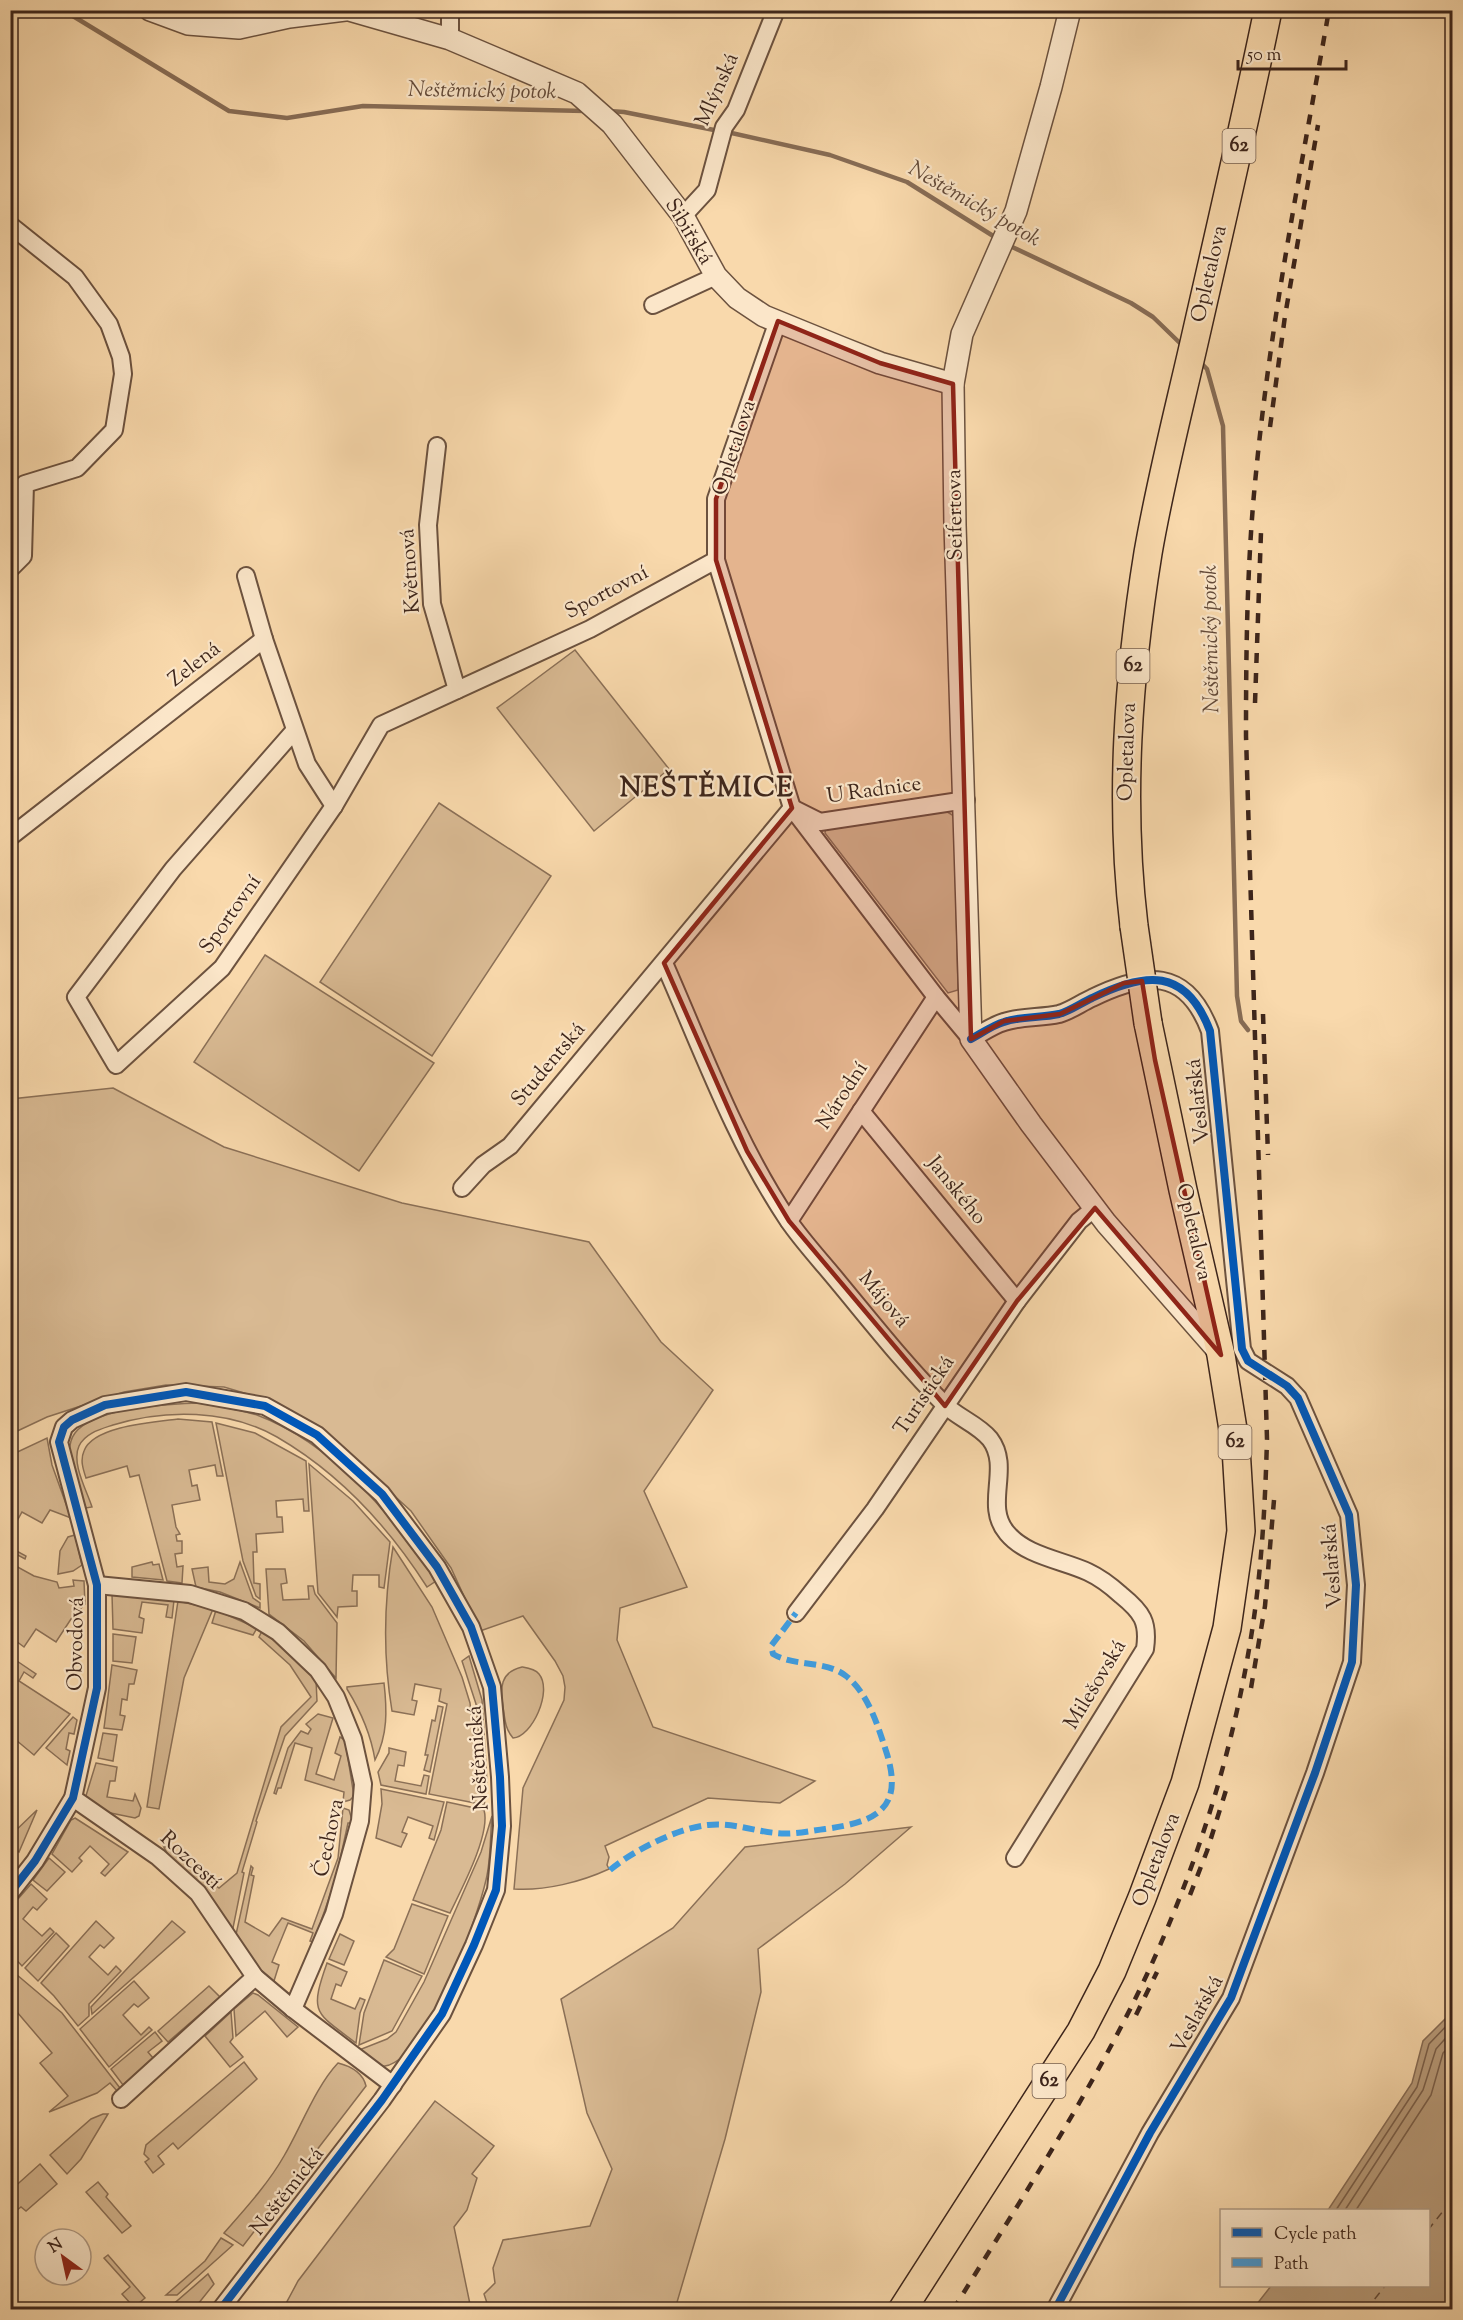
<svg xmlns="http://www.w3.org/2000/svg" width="1463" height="2320" font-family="'Sorts Mill Goudy',serif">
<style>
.green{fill:#d9ba93;stroke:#8b7057;stroke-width:1.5}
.water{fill:#b99c7b;stroke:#876c55;stroke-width:1.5}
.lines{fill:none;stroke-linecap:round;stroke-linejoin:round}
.shore{stroke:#7b604b;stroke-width:1.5}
.stream{stroke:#876c55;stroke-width:4.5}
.ferry{stroke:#624938;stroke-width:1.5;stroke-dasharray:8 6;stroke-linecap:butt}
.minor-casing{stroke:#6c523f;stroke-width:20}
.tertiary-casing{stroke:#6c523f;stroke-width:24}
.primary-casing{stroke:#3d251b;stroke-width:30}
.minor{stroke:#fbe6c9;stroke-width:16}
.tertiary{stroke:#fbe6c9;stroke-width:21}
.primary{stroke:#f9d9ac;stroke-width:27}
.rail{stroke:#3d251b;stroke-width:4.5;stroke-dasharray:10 10;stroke-linecap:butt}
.primary-bridge-casing{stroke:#3d251b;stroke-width:30;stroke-linecap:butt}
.primary-bridge{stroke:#f9d9ac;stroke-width:27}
.quiet{stroke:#3f9cdf;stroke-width:6;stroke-dasharray:12 6;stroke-linecap:butt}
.cycleway-casing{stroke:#fbe6c9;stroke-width:11}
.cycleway{stroke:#0057b8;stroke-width:8}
.marked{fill:#8f2418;fill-opacity:0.2;stroke:#8f2418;stroke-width:4.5;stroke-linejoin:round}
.labels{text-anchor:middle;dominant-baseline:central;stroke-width:4.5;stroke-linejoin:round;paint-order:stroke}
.shield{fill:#fbe6c9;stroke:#765f4f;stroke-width:1.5}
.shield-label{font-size:20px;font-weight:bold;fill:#3d251b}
.street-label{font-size:21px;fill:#3d251b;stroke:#fbe6c9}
.water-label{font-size:22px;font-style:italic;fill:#624938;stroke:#fbe6c9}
.district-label{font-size:27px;font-weight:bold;letter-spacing:1.5px;fill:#3d251b;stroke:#fbe6c9}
</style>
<rect width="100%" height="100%" fill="#f9d9ac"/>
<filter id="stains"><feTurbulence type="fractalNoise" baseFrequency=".00333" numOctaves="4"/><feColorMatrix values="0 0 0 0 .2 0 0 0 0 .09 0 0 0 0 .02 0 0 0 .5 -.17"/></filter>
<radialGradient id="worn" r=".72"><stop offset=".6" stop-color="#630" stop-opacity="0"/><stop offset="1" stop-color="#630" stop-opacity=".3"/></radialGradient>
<g class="green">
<path d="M575 650 669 769 594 831 497 708Z"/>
<path d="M439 803 551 876 432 1056 320 982Z"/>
<path d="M944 810 954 816 958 990 948 993 825 833 826 826Z"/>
<path d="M265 955 434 1063 359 1171 194 1062Z"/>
<path d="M113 1088 224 1147 402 1203 589 1242 661 1342 713 1390 644 1491 687 1587 620 1608 617 1640 653 1727 815 1781 780 1803 708 1798 605 1846 609 1857 607 1865 609 1869C581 1882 545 1891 514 1889L523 1788 564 1700 565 1687 563 1676 555 1661 523 1616 480 1631 451 1568 411 1511 322 1430 268 1400 224 1387 166 1385 124 1392 47 1417 11 1434V1099Z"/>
<path d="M199 1403C218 1406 238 1409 257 1415 334 1444 392 1515 436 1581L427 1587C388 1526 339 1473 277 1437 228 1409 165 1409 113 1425 101 1429 85 1433 79 1446 71 1463 87 1491 92 1507L86 1508C79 1488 64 1463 71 1441 80 1408 169 1404 199 1403Z"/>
<path d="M178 1419 212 1422 223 1476H217L215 1465 189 1470 192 1486 197 1485 200 1500 172 1505 176 1527 180 1534 176 1535 177 1541H182V1553L175 1554 177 1567 183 1566 182 1583 167 1581 139 1475 130 1477 127 1466 86 1478C83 1469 80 1460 84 1451 93 1426 154 1422 178 1419Z"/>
<path d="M216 1423 255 1433 306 1461 309 1511H304L303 1499 276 1501 277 1517H282L283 1532 256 1534 257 1552H253L254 1583 260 1584V1599L256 1596 243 1561Z"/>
<path d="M47 1438 52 1465 71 1518 50 1510 42 1523 22 1512 12 1530 11 1455Z"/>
<path d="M309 1464 353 1501 390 1542 384 1588 379 1587V1575H353L352 1591H357V1606L338 1607 337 1617 318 1593Z"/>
<path d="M75 1535 82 1565 73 1571 58 1574 60 1551 68 1537Z"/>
<path d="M393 1547 432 1607 462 1677 470 1703 475 1750 485 1805 429 1794 447 1704 439 1701 441 1689 415 1684 412 1700 417 1701 414 1715 392 1711C383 1657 384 1600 393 1547Z"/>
<path d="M11 1548 26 1556 25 1559 16 1554 12 1564 34 1576 57 1582 59 1588 74 1586 73 1580 84 1581 85 1604 71 1619 56 1642 36 1629 24 1647 16 1641 11 1649Z"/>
<path d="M152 1562 153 1565 159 1564 163 1580 132 1577V1567Z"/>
<path d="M240 1562 253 1598 260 1603V1608L220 1592 196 1587 192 1569 208 1567 209 1582 225 1584 234 1579Z"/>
<path d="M266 1569H285L287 1583 281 1584 283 1600 309 1599 308 1586H313L315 1594 337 1623 336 1678 304 1641 269 1614Z"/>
<path d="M112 1594 174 1600 172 1618 166 1617 168 1605 142 1602 139 1617 144 1619 142 1633 113 1629Z"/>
<path d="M178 1601 213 1609 184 1678 159 1809 147 1807Z"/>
<path d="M216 1610 257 1628 253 1635 212 1623Z"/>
<path d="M262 1631 291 1654 316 1680 317 1701 285 1736 256 1821 257 1822 242 1872 244 1873 232 1933C226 1923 221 1910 213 1901 201 1885 168 1861 163 1845L219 1888 237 1873 281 1727 311 1697 290 1665 259 1637Z"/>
<path d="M113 1634 136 1637 132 1663 113 1661Z"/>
<path d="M469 1656 482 1700 487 1783 480 1752 476 1704 462 1661Z"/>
<path d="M11 1657 36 1674 33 1678 24 1672 19 1681 70 1714 34 1755 16 1740 11 1747Z"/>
<path d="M112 1665 137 1670 134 1684H129L127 1700 122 1699 120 1715 125 1716 122 1730 104 1728Z"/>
<path d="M522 1667C528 1668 535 1669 539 1674 553 1691 532 1737 513 1738 505 1729 505 1719 503 1707 500 1688 500 1672 522 1667Z"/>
<path d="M384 1683C387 1709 388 1735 375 1760 371 1735 360 1710 347 1689V1687Z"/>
<path d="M438 1706 443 1707 430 1772 424 1770 428 1755H425L432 1720 435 1721Z"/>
<path d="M318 1714 333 1718 316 1774 334 1780 341 1756 335 1753 340 1737 345 1740 354 1796 350 1800 343 1802 344 1792 305 1780 312 1748 295 1743 281 1788H278L276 1794 274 1793 288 1748 301 1731 308 1734 311 1729 306 1724Z"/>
<path d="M73 1717 77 1720 74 1734 69 1733 66 1749 70 1751 67 1765 46 1748Z"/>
<path d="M103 1733 117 1735 113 1761 98 1758Z"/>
<path d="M389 1748 406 1752 404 1766 398 1765 395 1781 421 1786 424 1775 429 1776 426 1794 381 1785 378 1772 389 1753Z"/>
<path d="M96 1763 117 1767 115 1781H110L107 1797 133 1801 135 1794 141 1808 139 1816 135 1818 101 1811 85 1799Z"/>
<path d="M381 1789 444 1802 434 1840 429 1838 433 1826 408 1817 402 1832 407 1834 401 1847 376 1838 382 1804Z"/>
<path d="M447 1802 484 1810C491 1834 461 1890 450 1913L413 1900 441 1830Z"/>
<path d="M343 1808 349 1810 353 1823H348L336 1878 321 1921 324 1922 316 1943 310 1941 313 1933 288 1923 272 1962 279 1965 273 1984 253 1964 235 1939 251 1866 253 1868 251 1875 254 1876 245 1922 269 1936 282 1918 312 1929 338 1858Z"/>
<path d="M37 1810 19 1852 11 1845V1835Z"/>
<path d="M492 1816C490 1837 491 1860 486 1880 477 1919 428 2059 385 2066 376 2068 365 2056 359 2050L387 2039 396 2032 424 1982 481 1852Z"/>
<path d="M75 1818 128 1852 105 1876 101 1873 109 1864 90 1846 79 1858 82 1861 72 1872 52 1854 71 1820Z"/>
<path d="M911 1827 845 1884 758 1949 761 1992 725 2139 675 2309H489L484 2294 495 2283 493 2268 503 2240 590 2226 612 2169 587 2113 561 1999 673 1928 745 1847Z"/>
<path d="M49 1858 65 1872 47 1891 33 1880Z"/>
<path d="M31 1884 47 1899 37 1910 33 1907 23 1919 42 1936 50 1928 54 1932 22 1966 11 1954V1907Z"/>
<path d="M412 1904 448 1916 424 1974 386 1957 394 1949Z"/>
<path d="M96 1921 114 1938 104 1948 100 1945 89 1957 108 1975 116 1966 121 1971 89 2004V2016L78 2026 54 1996 41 1983Z"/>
<path d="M172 1921 185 1932 92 2014 91 2007Z"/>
<path d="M56 1933 69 1946 38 1981 25 1968Z"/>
<path d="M340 1934 354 1941 344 1965 329 1959Z"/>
<path d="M384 1960 422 1976 392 2031 359 2045 364 2013Z"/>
<path d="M327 1963 347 1972 341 1986 336 1984 331 1999 355 2009 360 1998 365 2000 360 2013 356 2043C315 2012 309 2014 327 1963Z"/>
<path d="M10 1969 62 2013 120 2088 117 2091 110 2083 97 2093 49 2112 68 2096 40 2063 52 2053 11 2005Z"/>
<path d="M134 1981 149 1998 138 2007 134 2004 123 2015 141 2035 149 2027 152 2030 109 2067 80 2029Z"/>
<path d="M209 1986 220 1997 168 2042 158 2031Z"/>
<path d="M253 1993 258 1995 298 2027 287 2037 265 2011 236 2036 234 2009Z"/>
<path d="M231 2012 233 2038 230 2042 243 2057 230 2067 205 2036Z"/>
<path d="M155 2032 162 2041 148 2052 153 2058 123 2085 111 2069Z"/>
<path d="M244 2062 257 2079 178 2149 173 2143 158 2156 164 2164 153 2173 145 2162 149 2159 144 2154 146 2145Z"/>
<path d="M338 2063C350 2066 363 2073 366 2086L243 2246 224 2233C245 2209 268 2184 284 2156 300 2129 316 2086 338 2063Z"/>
<path d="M435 2101 494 2146 472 2174 477 2178 467 2210 454 2227 471 2309H283L298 2281Z"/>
<path d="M103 2114H108L81 2159 67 2174 50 2155 91 2119Z"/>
<path d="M40 2164 57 2184 26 2211 21 2207 11 2215 15 2219 11 2223V2190Z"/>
<path d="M98 2182 108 2194 106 2197 131 2226 122 2233 86 2192Z"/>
<path d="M221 2238 233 2245 177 2295H166L205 2261Z"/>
<path d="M108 2255 145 2298 138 2304 141 2309H131V2304L122 2294 130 2287 104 2258Z"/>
<path d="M208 2274 214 2284 194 2309H173L170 2307Z"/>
</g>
<path class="water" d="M1452 2012V2309H1253L1271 2286H1428V2210H1328L1412 2083 1423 2041Z"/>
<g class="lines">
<g class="shore">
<path d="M1336 2210 1417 2087 1429 2044 1452 2020"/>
<path d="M1345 2210 1423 2090 1436 2049 1452 2031"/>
<path d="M1356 2210 1431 2095 1443 2053 1452 2044"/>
</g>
<g class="stream">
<path d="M63 10 229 111 287 118 363 106 585 111"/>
<path d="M609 111 624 112 719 131"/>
<path d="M727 132 830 155 907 182 998 239"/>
<path d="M1008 245 1131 303 1153 317 1183 346"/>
<path d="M1200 362 1207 369 1223 426 1237 996 1241 1021 1248 1030"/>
</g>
<g class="ferry">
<path d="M1428 2230 1452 2200"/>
<path d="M1366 2310 1385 2286"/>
</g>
<g class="minor-casing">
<g id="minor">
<path d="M450 10V39"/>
<path d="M683 216 707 190 724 127 736 110 776 10"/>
<path d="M10 225 75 277 109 324 121 357 123 374 114 430 77 468 25 484 23 556 10 569"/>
<path d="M653 305 716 276"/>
<path d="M778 321 716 499V560L792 808 936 997 971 1039C982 1033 993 1025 1004 1022 1021 1016 1041 1018 1059 1014 1070 1011 1081 1003 1092 998 1145 972 1186 967 1210 1031L1242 1349 1248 1361 1287 1386 1298 1398 1349 1515 1356 1585 1352 1662 1315 1773 1231 1998 1150 2133 1055 2310"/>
<path d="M437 446 428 525 432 604 457 690"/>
<path d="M246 576 264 639 307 764 334 806"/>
<path d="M294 731 173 869 76 997 116 1065 222 968 334 806 381 725 590 629 716 560"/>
<path d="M10 837 264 639"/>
<path d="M664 963C702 1049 735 1141 788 1220 803 1242 822 1262 839 1283 873 1324 906 1366 943 1403 956 1417 978 1424 990 1439 1012 1468 983 1505 1007 1533 1026 1556 1062 1560 1088 1572 1101 1578 1111 1586 1121 1595 1142 1612 1149 1622 1145 1649L1015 1858"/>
<path d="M861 1111 1017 1301"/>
<path d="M462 1188 483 1165 510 1146 792 808 820 822 966 800"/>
<path d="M789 1221 936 997"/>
<path d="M97 1585 190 1594 244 1611 278 1632 318 1670 336 1697 353 1739 363 1784 360 1821 334 1914 293 2009"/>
<path d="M796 1613 875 1509 1017 1301 1079 1221 1095 1208"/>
<path d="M73 1798 158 1857 198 1893 255 1977 293 2009 393 2085"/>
<path d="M10 1893 35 1861 73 1798 97 1688V1585L59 1442 64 1427 72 1420 105 1405 186 1392 265 1406 317 1435 382 1494 437 1567 471 1627 492 1687 500 1777 502 1826 496 1890 474 1945 442 2014 382 2100 220 2310"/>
<path d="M121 2099 255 1977"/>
</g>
</g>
<g class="tertiary-casing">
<g id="tertiary">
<path d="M150 10 188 24 239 28 289 17 345 10"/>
<path d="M349 10 450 39 577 93 612 124 683 216 716 276 737 298 764 316 840 347 880 363 953 384"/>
<path d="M1070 10 1051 87 1016 211 962 334 953 384 955 525 971 1039 1031 1124 1106 1223 1221 1354"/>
</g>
</g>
<g class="primary-casing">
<g id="primary">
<path d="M1134 926C1119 801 1128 677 1148 553 1160 483 1178 413 1194 343 1219 233 1245 122 1268 10"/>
<path d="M902 2310 1081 2031 1112 1971 1142 1898 1185 1783 1227 1628 1241 1531 1236 1448 1221 1355 1183 1190 1148 1023"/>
</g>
</g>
<use href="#minor" class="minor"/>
<use href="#tertiary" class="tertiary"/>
<use href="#primary" class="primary"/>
<g class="rail">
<path d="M1270 427 1285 316 1318 125"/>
<path d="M1255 703 1261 532"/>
<path d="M1263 1014 1268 1155"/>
<path d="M1251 1688 1265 1606 1274 1500"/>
<path d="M1190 1895 1207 1851 1227 1787"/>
<path d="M1136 2015 1157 1972"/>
<path d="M953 2310C1018 2204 1087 2099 1141 1987 1191 1882 1228 1770 1248 1655 1261 1583 1265 1511 1267 1439L1246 736C1246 648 1247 560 1256 473 1271 317 1302 164 1329 10"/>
</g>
<g class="primary-bridge-casing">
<path id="primary-bridge" d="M1134 926 1148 1023"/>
</g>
<use href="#primary-bridge" class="primary-bridge"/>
<path class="quiet" d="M610 1870C634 1850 678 1828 708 1825 730 1822 754 1831 776 1833 792 1835 809 1831 825 1829 876 1822 905 1809 886 1751 878 1726 868 1693 846 1676 826 1660 795 1667 773 1654L771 1646 796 1613"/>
<g class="cycleway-casing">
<g id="cycleway">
<path d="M971 1039C982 1033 993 1025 1004 1022 1021 1016 1041 1018 1059 1014 1070 1011 1081 1003 1092 998 1145 972 1186 967 1210 1031L1242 1349 1248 1361 1287 1386 1298 1398 1349 1515 1356 1585 1352 1662 1315 1773 1231 1998 1150 2133 1055 2310"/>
<path d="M10 1893 35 1861 73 1798 97 1688V1585L59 1442 64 1427 72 1420 105 1405 186 1392 265 1406 317 1435 382 1494 437 1567 471 1627 492 1687 500 1777 502 1826 496 1890 474 1945 442 2014 382 2100 220 2310"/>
</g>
</g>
<use href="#cycleway" class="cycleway"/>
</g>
<path class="marked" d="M778 321 880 363 953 384 971 1039 1004 1021 1060 1014 1124 983 1142 981 1155 1060 1221 1355 1095 1208 1017 1301 945 1406 789 1221 747 1151 664 963 792 808 716 560V499Z"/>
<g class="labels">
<g class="shield">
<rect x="1222.5" y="129" width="33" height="34" rx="4.5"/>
<rect x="1116.5" y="649" width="33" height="34" rx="4.5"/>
<rect x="1218.5" y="1425" width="33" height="34" rx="4.5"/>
<rect x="1032.5" y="2064" width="33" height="34" rx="4.5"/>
</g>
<g class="shield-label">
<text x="1239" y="146">62</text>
<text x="1133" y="666">62</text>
<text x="1235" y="1442">62</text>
<text x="1049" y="2081">62</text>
</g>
<g class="street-label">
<text transform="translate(718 90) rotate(-66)">Mlýnská</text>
<text transform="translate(688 232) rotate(59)">Sibiřská</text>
<text transform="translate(1210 274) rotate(-77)">Opletalova</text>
<text transform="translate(735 448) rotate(-72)">Opletalova</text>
<text transform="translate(956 515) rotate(-91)">Seifertova</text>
<text transform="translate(411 571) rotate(-94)">Květnová</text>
<text transform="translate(607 593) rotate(-28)">Sportovní</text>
<text transform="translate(195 665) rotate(-38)">Zelená</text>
<text transform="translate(1128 752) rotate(-88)">Opletalova</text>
<text transform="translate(874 791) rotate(-8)">U Radnice</text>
<text transform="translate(231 915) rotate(-55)">Sportovní</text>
<text transform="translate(549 1065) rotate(-50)">Studentská</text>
<text transform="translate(843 1096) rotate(-57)">Národní</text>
<text transform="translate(1199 1101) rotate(-96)">Veslařská</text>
<text transform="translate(956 1191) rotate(51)">Janského</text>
<text transform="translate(1193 1232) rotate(77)">Opletalova</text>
<text transform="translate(883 1300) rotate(50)">Májová</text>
<text transform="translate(925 1396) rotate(-56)">Turistická</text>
<text transform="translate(1333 1566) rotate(-94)">Veslařská</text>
<text transform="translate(77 1644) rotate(-89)">Obvodová</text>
<text transform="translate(1096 1685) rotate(-59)">Milešovská</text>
<text transform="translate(479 1758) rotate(-94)">Neštěmická</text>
<text transform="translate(330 1838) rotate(-78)">Čechova</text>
<text transform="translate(1157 1860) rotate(-69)">Opletalova</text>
<text transform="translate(190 1861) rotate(43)">Rozcestí</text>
<text transform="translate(1198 2015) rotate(-61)">Veslařská</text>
<text transform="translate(288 2192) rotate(-52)">Neštěmická</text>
</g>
<g class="water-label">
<text transform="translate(482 92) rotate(1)">Neštěmický potok</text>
<text transform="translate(974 205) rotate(30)">Neštěmický potok</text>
<text transform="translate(1212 639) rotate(-91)">Neštěmický potok</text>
</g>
<g class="district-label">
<text x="707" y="789">NEŠTĚMICE</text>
</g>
</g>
<rect width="1463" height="2320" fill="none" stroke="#f9d9ac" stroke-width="36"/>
<rect x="12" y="12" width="1439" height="2296" fill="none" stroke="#3d251b" stroke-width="3"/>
<rect x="18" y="18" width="1427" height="2284" fill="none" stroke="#3d251b" stroke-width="1.5"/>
<rect x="1220" y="2209" width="210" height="78" fill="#fbe6c9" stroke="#af9983" stroke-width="1.5"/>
<rect x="1232" y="2228" width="30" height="9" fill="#0057b8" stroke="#af9983" stroke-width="1.5"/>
<text x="1274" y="2239" font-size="18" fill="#3d251b">Cycle path</text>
<rect x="1232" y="2258" width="30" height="9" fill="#3f9cdf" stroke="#af9983" stroke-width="1.5"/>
<text x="1274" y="2269" font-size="18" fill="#3d251b">Path</text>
<g transform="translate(63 2257) rotate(327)"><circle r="28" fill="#fbe6c9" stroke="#af9983" stroke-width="1.5"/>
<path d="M0-4.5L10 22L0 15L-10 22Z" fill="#8f2418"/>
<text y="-9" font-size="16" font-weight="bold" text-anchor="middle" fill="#3d251b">N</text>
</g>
<path d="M1238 60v9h108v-9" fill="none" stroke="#3d251b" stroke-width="3"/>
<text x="1247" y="60" font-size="18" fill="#3d251b" stroke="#fbe6c9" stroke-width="4.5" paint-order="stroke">50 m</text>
<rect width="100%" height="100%" filter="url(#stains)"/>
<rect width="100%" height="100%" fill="url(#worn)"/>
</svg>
